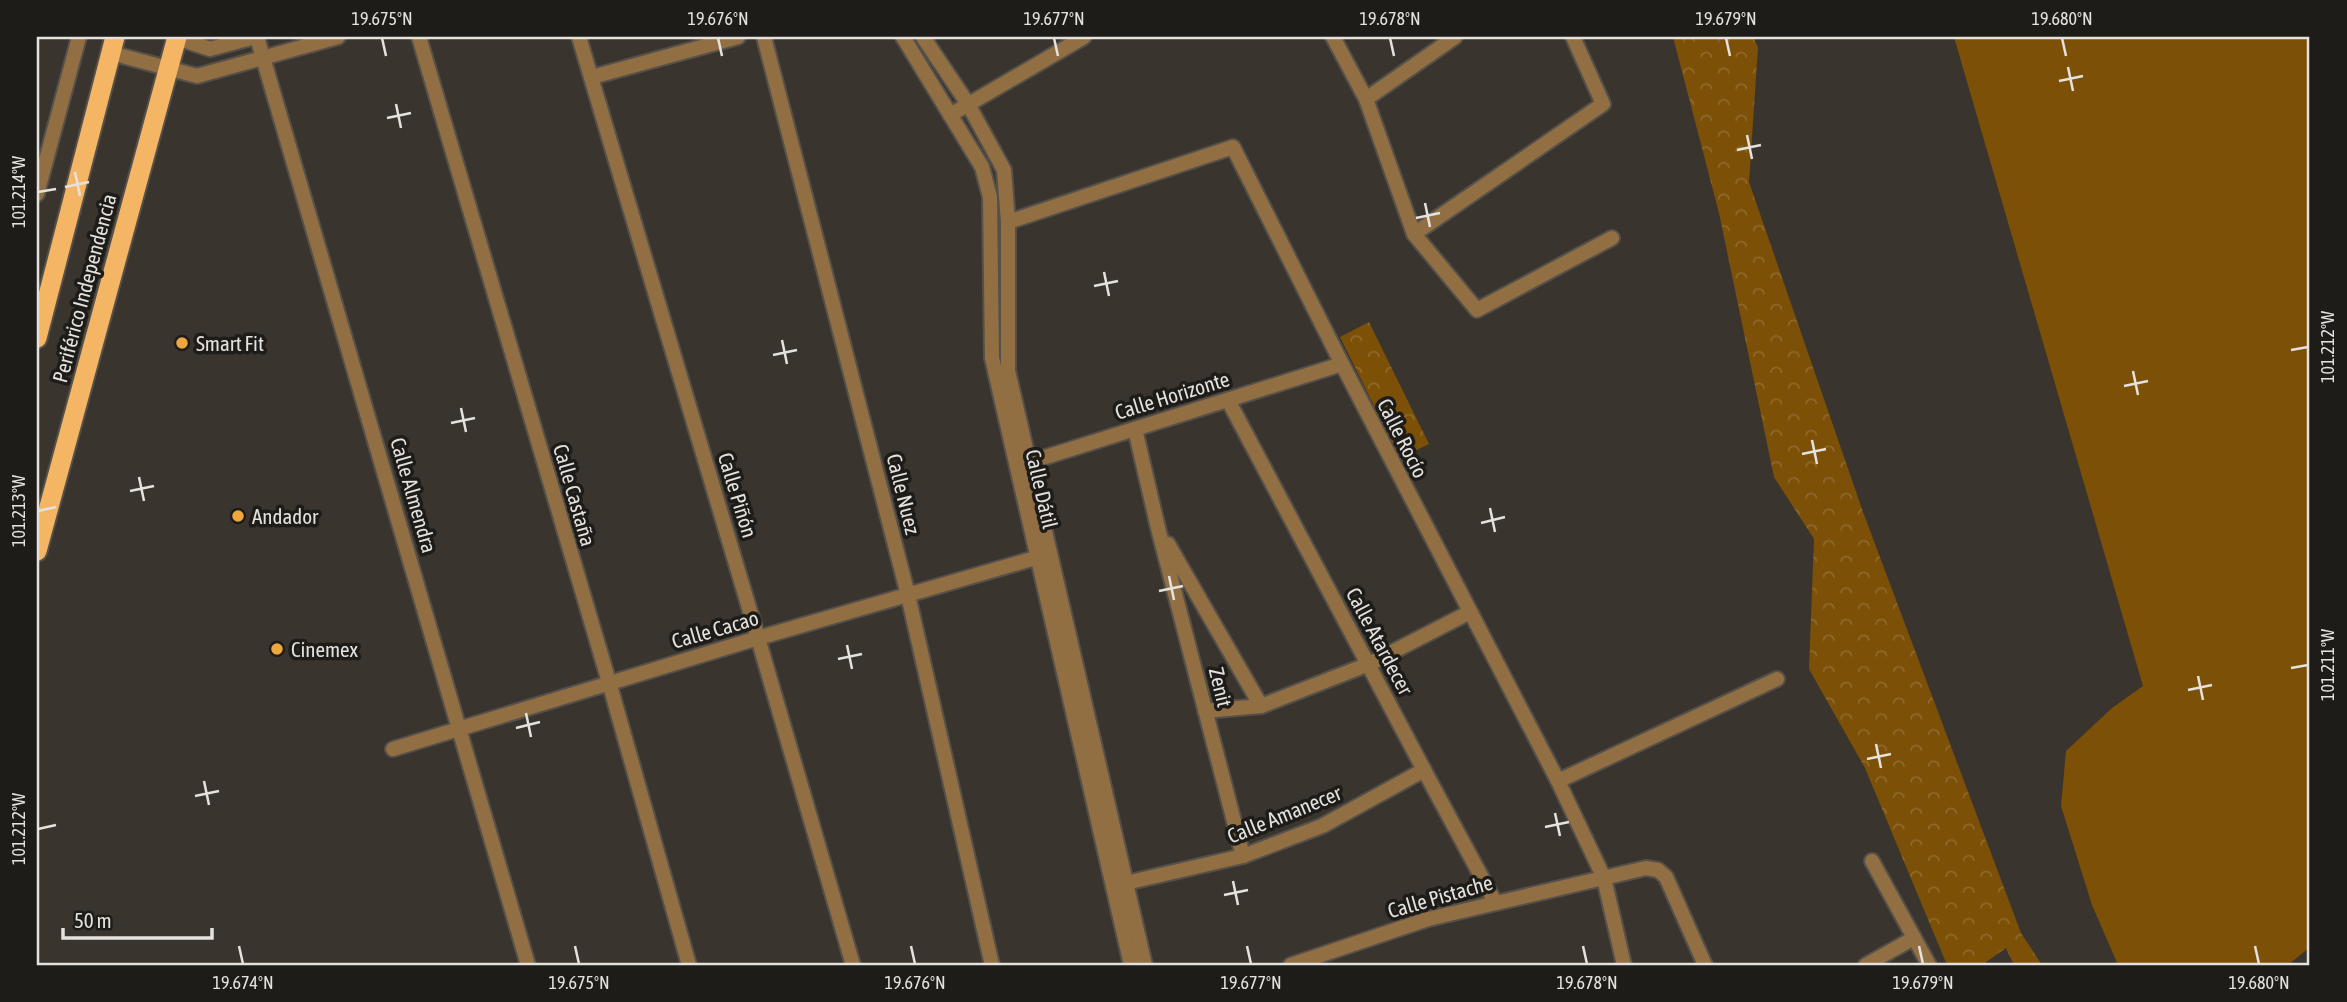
<svg xmlns="http://www.w3.org/2000/svg" width="2347" height="1002" font-family="'Asap Condensed',sans-serif">
<style>
.green{fill:#7c5007}
.park{fill:url(#park-crowns)}
.lines{fill:none;stroke-linecap:round;stroke-linejoin:round}
.minor-casing{stroke:#555049;stroke-width:18}
.trunk-casing{stroke:#555049;stroke-width:23}
.minor{stroke:#926f43;stroke-width:14}
.trunk{stroke:#f4b664;stroke-width:19}
.ticks{fill:none;stroke:#e5e2de;stroke-width:2.5}
.poi-dot{fill:#f0a63e;stroke:#1e1c19;stroke-width:2.5}
.labels{text-anchor:middle;dominant-baseline:central;stroke-width:7;stroke-linejoin:round;paint-order:stroke}
.street-label{font-size:21px;fill:#e5e2de;stroke:#1e1c19}
.poi-label{font-size:21px;fill:#e5e2de;stroke:#1e1c19;text-anchor:start}
.neatline{fill:none;stroke:#e5e2de;stroke-width:2.5}
.ticks-label{font-size:18px;text-anchor:middle;fill:#e5e2de}
</style>
<defs>
<pattern id="park-crowns" width="20" height="18" patternUnits="userSpaceOnUse" patternTransform="scale(1.75)"><rect width="20" height="18" fill="#7c5007"/><path d="M2 6a3 3 0 1 1 6 0M12 15a3 3 0 1 1 6 0" fill="none" stroke="#8e692b"/></pattern>
</defs>
<rect width="100%" height="100%" fill="#39342d"/>
<path class="green" d="M1954 37H2310V947L2288 965H2118L2092 905 2061 806 2066 751 2112 708 2143 686Z"/>
<g class="park">
<path d="M1673 37H1753L1758 47 1749 182 1863 512 2021 933 2042 965H2014L2006 948 1982 965H1947L1865 768 1809 669 1814 539 1774 477 1719 213Z"/>
<path d="M1369 322 1429 444 1400 458 1340 337Z"/>
</g>
<g class="lines">
<g class="minor-casing">
<g id="minor">
<path d="M174 37 210 49 255 37"/>
<path d="M257 37 528 965"/>
<path d="M419 37 609 682 689 965"/>
<path d="M579 37 758 638 853 965"/>
<path d="M764 37 908 595 992 965"/>
<path d="M903 37 982 167 990 197 992 358 1131 965"/>
<path d="M923 37 968 104 1004 170 1008 222V371L1145 965"/>
<path d="M1333 37 1366 99 1414 234 1477 310 1612 238"/>
<path d="M111 53 197 76 338 37"/>
<path d="M592 77 738 37"/>
<path d="M1366 99 1455 37"/>
<path d="M950 115 1084 37"/>
<path d="M37 194 79 37"/>
<path d="M1008 222 1233 147 1342 364 1558 781 1604 878 1624 965"/>
<path d="M1414 234 1603 104 1573 37"/>
<path d="M1228 400 1424 770 1495 902"/>
<path d="M1135 429 1158 528 1243 856"/>
<path d="M1020 465 1342 364"/>
<path d="M1168 544 1261 706"/>
<path d="M1205 711 1261 706 1369 664 1470 612"/>
<path d="M393 749 758 638 1046 555"/>
<path d="M1558 781 1777 679"/>
<path d="M1872 861 1929 965"/>
<path d="M1117 885 1243 856 1322 826 1424 770"/>
<path d="M1291 965 1428 919 1646 868 1658 870 1666 877 1705 965"/>
<path d="M1866 965 1914 938"/>
</g>
</g>
<g class="trunk-casing">
<g id="trunk">
<path d="M37 338 115 37"/>
<path d="M37 551 177 37"/>
</g>
</g>
<use href="#minor" class="minor"/>
<use href="#trunk" class="trunk"/>
</g>
<path class="ticks" d="M382 38 386 56M718 38 722 56M1054 38 1058 56M1390 38 1394 56M1726 38 1730 56M2062 38 2066 56M2068 67 2073 91M2059 81 2083 76M396 104 401 128M387 118 411 113M1747 135 1752 159M1737 150 1761 145M75 172 80 196M65 187 89 182M38 192 56 189M1425 203 1430 227M1416 218 1440 213M1104 272 1109 296M1094 286 1118 281M782 340 787 364M2291 350 2308 347M773 355 797 350M2133 371 2138 395M2124 386 2148 381M461 408 466 432M451 423 475 418M1812 440 1817 464M1802 454 1826 449M139 477 144 501M130 491 154 486M1490 508 1495 532M38 511 56 507M1481 523 1505 517M1169 576 1174 600M1159 591 1183 586M847 645 852 669M838 659 862 654M2291 668 2308 665M2198 676 2203 700M2188 690 2212 685M526 713 531 737M516 728 540 722M1876 744 1881 768M1867 759 1891 754M204 781 209 805M195 796 219 791M1555 813 1560 836M1545 827 1569 822M38 829 56 825M1233 881 1238 905M1224 895 1248 890M239 946 243 964M575 946 579 964M911 946 915 964M1247 946 1251 964M1583 946 1587 964M1919 946 1923 964M2255 946 2259 964"/>
<g class="poi-dot">
<circle cx="182" cy="343" r="7"/>
<circle cx="238" cy="516" r="7"/>
<circle cx="277" cy="649" r="7"/>
</g>
<g class="labels">
<g class="street-label">
<text transform="translate(84 288) rotate(-75)">Periférico Independencia</text>
<text transform="translate(1172 395) rotate(-17)">Calle Horizonte</text>
<text transform="translate(1403 438) rotate(63)">Calle Rocío</text>
<text transform="translate(1042 489) rotate(77)">Calle Dátil</text>
<text transform="translate(904 494) rotate(76)">Calle Nuez</text>
<text transform="translate(414 495) rotate(74)">Calle Almendra</text>
<text transform="translate(575 495) rotate(74)">Calle Castaña</text>
<text transform="translate(738 495) rotate(73)">Calle Piñón</text>
<text transform="translate(715 629) rotate(-16)">Calle Cacao</text>
<text transform="translate(1380 641) rotate(62)">Calle Atardecer</text>
<text transform="translate(1221 687) rotate(76)">Zenit</text>
<text transform="translate(1284 814) rotate(-22)">Calle Amanecer</text>
<text transform="translate(1440 896) rotate(-16)">Calle Pistache</text>
</g>
<g class="poi-label">
<text x="196" y="343">Smart Fit</text>
<text x="252" y="516">Andador</text>
<text x="291" y="649">Cinemex</text>
</g>
</g>
<rect width="2347" height="1002" fill="none" stroke="#1e1c19" stroke-width="77"/>
<path d="M63 928v10h149v-10" fill="none" stroke="#e5e2de" stroke-width="3.5"/>
<text x="74" y="928" font-size="21" fill="#e5e2de" stroke="#1e1c19" stroke-width="5" paint-order="stroke">50 m</text>
<rect x="38" y="38" width="2270" height="926" class="neatline"/>
<g class="ticks-label">
<text x="382" y="25">19.675°N</text>
<text x="718" y="25">19.676°N</text>
<text x="1054" y="25">19.677°N</text>
<text x="1390" y="25">19.678°N</text>
<text x="1726" y="25">19.679°N</text>
<text x="2062" y="25">19.680°N</text>
<text transform="translate(19 192) rotate(-90)" y="6">101.214°W</text>
<text transform="translate(2328 347) rotate(-90)" y="6">101.212°W</text>
<text transform="translate(19 511) rotate(-90)" y="6">101.213°W</text>
<text transform="translate(2328 665) rotate(-90)" y="6">101.211°W</text>
<text transform="translate(19 829) rotate(-90)" y="6">101.212°W</text>
<text x="243" y="989">19.674°N</text>
<text x="579" y="989">19.675°N</text>
<text x="915" y="989">19.676°N</text>
<text x="1251" y="989">19.677°N</text>
<text x="1587" y="989">19.678°N</text>
<text x="1923" y="989">19.679°N</text>
<text x="2259" y="989">19.680°N</text>
</g>
</svg>
